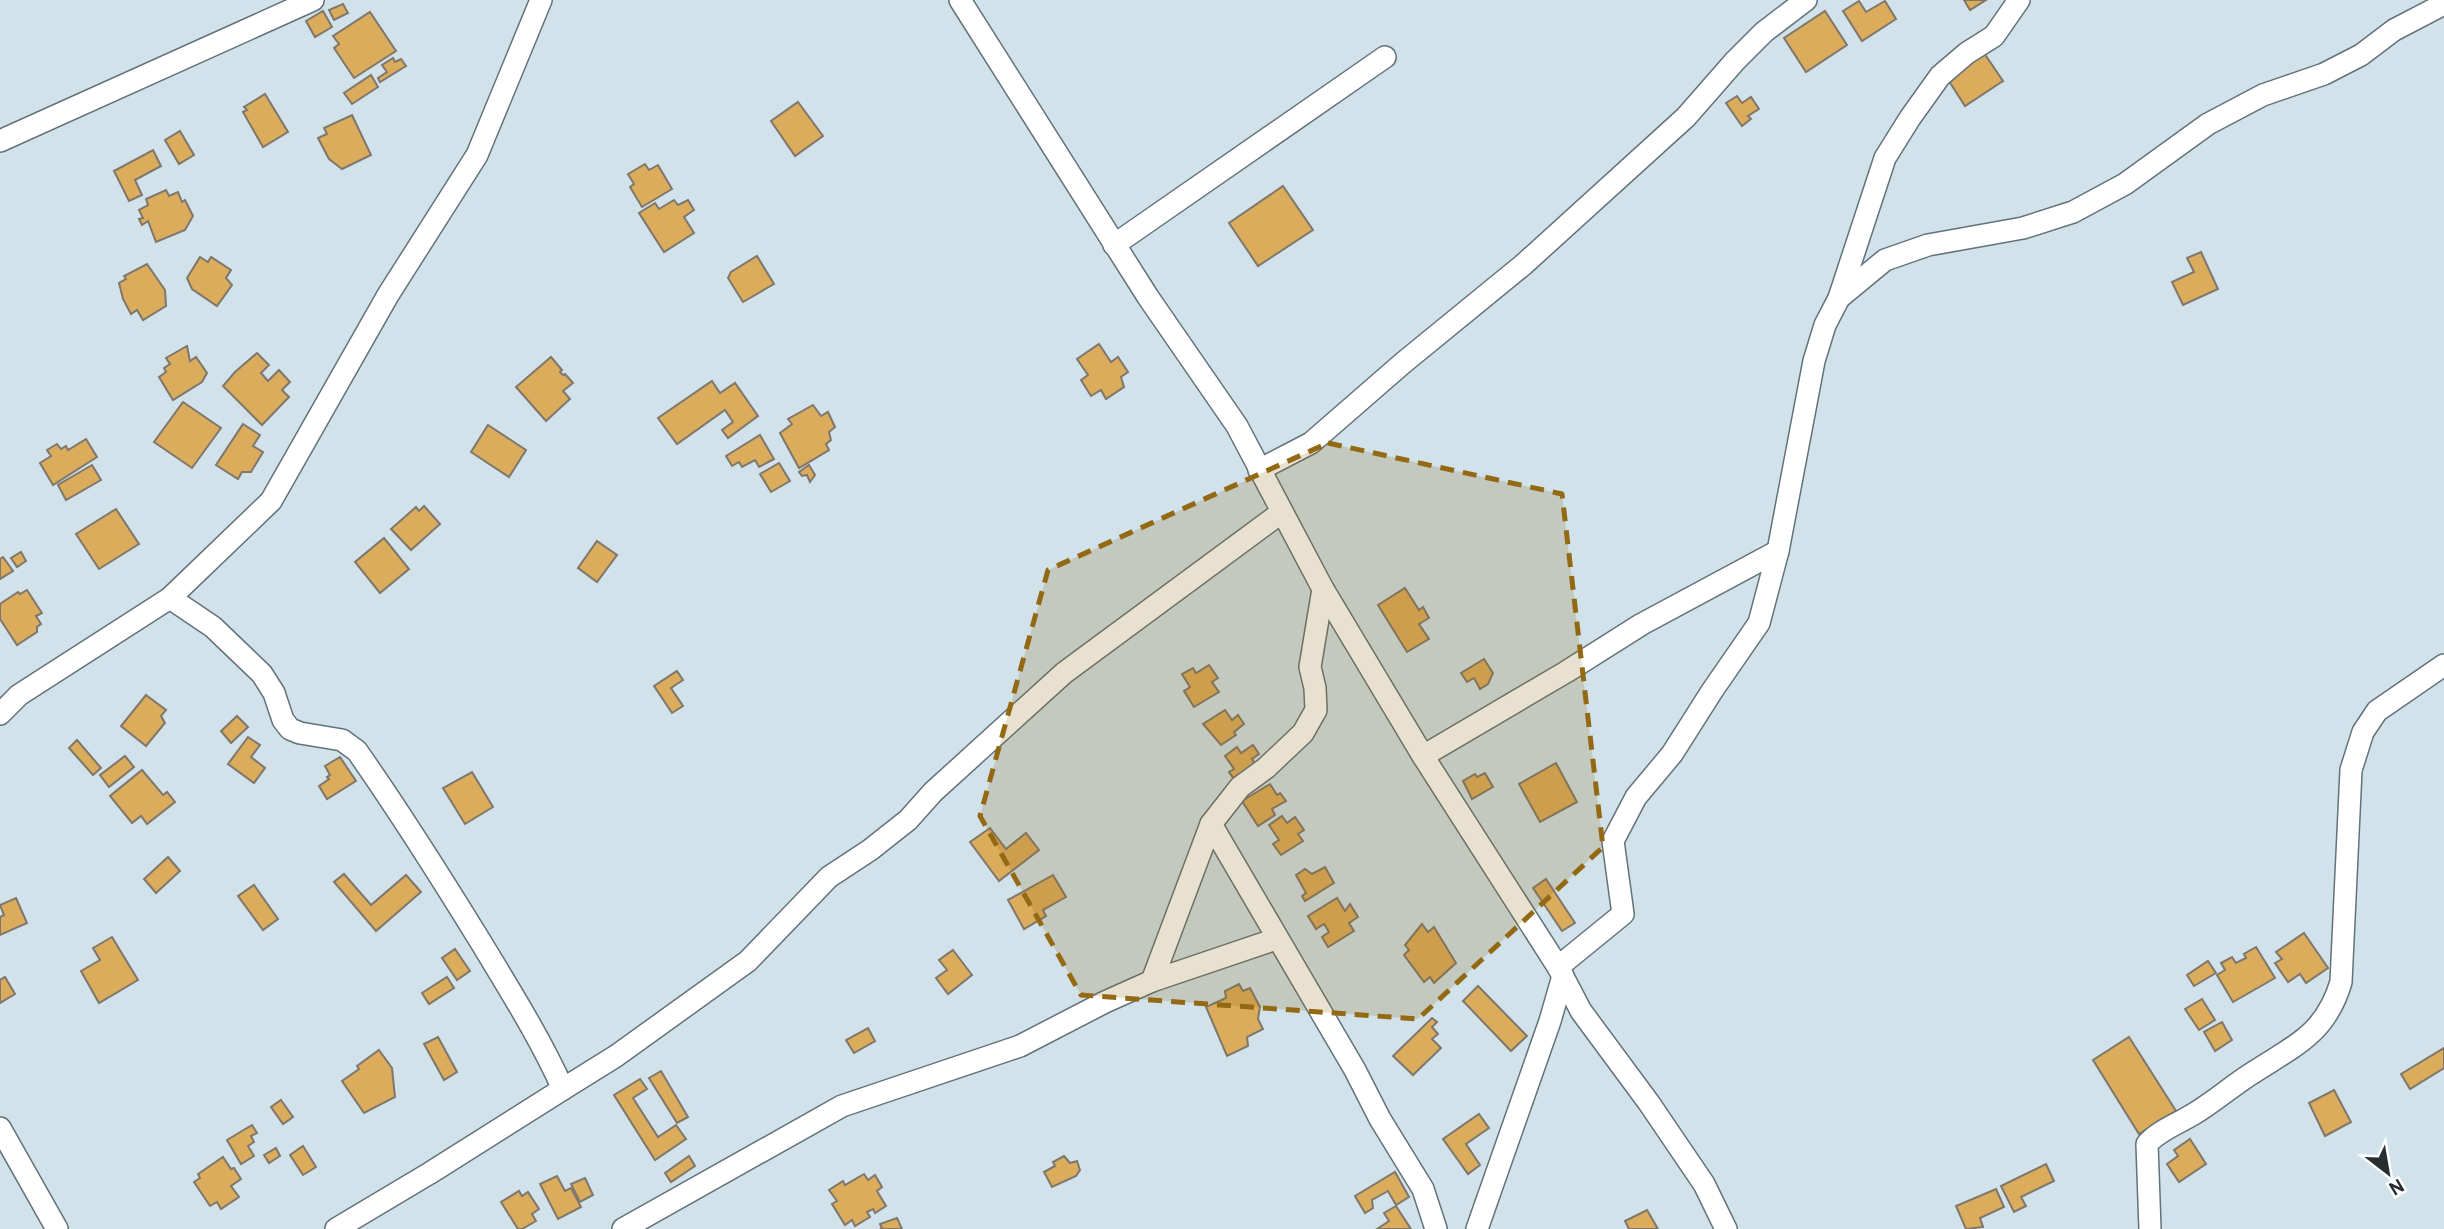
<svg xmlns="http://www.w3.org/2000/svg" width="2444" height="1229" font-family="Overpass,sans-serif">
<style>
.building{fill:#dbac5c;stroke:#7f776b;stroke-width:2}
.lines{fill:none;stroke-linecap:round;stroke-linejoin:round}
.minor-casing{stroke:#637279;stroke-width:24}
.minor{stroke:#fff;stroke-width:21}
.marked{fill:#936913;fill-opacity:0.2;stroke:#936913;stroke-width:5;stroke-dasharray:14 9;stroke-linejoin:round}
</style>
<rect width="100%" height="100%" fill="#d1e2ea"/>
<g class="building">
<path d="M1964 0H1986L1970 10Z"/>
<path d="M1859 1 1866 12 1885 1 1896 19 1862 41 1843 11Z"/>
<path d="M343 4 348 13 334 20 329 10Z"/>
<path d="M323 11 332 27 315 37 306 21Z"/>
<path d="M1825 11 1847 45 1806 72 1784 38Z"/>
<path d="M370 12 396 51 354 78 334 48 339 44 333 36Z"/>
<path d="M1984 53 2003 81 1965 106 1947 78Z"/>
<path d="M393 58 395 62 401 59 406 66 380 82 378 78 387 72 382 65Z"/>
<path d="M371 75 378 87 352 104 344 93Z"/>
<path d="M265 94 288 132 263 147 243 112 247 110 244 107Z"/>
<path d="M1737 96 1742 103 1751 97 1759 109 1748 116 1751 119 1742 126 1726 103Z"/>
<path d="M798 102 823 136 795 156 771 121Z"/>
<path d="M352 115 371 155 342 169 329 159 318 138 327 134 324 128Z"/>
<path d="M180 131 194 155 179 164 165 140Z"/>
<path d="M153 150 161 166 135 180 142 195 129 201 114 171Z"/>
<path d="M645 164 649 170 658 165 672 189 642 207 630 187 634 184 628 174Z"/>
<path d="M1283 186 1313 230 1258 266 1229 223Z"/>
<path d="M166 190 169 196 178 192 182 202 185 200 193 216 185 230 156 242 148 221 142 225 139 219 143 218 139 210 148 205 146 199Z"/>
<path d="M674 200 678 205 688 200 694 210 684 217 694 233 664 252 639 213 655 203 659 209Z"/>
<path d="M2201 252 2218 289 2183 305 2172 282 2194 272 2187 258Z"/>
<path d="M757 256 774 284 743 302 728 278 731 272Z"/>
<path d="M200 257 208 262 211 257 231 270 226 278 232 285 217 306 192 289 187 278Z"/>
<path d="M147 264 165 290 166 306 143 320 137 310 131 314 123 299 119 283 126 279 124 276Z"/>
<path d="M1099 344 1111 362 1118 357 1128 372 1121 377 1124 387 1106 399 1101 390 1091 396 1081 380 1088 375 1077 359Z"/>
<path d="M187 346 190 361 196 357 207 373 202 382 173 400 159 377 166 372 164 368 170 364 166 358Z"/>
<path d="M257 353 269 365 261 373 268 381 279 370 290 382 282 390 289 397 262 425 223 386 235 372Z"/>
<path d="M551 357 562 370 560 372 563 375 565 374 573 383 563 391 570 399 546 421 516 387Z"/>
<path d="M712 381 720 393 735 383 758 416 728 438 722 430 733 422 725 410 677 444 658 418Z"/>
<path d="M183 402 221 428 192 468 154 442Z"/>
<path d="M813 405 821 416 828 412 835 427 829 432 831 440 826 444 829 450 799 468 780 433 792 424 788 419Z"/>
<path d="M243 424 260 435 253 446 263 452 251 472H242L238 479 216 465Z"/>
<path d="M488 425 526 450 509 477 471 452Z"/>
<path d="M760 435 774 459 759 467 755 460 742 467 739 462 732 466 726 456Z"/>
<path d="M86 439 97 457 53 485 40 463 51 456 47 450 57 444 61 449 66 446 68 450Z"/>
<path d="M779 463 790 481 771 492 760 474Z"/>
<path d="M92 465 101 480 66 500 58 485Z"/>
<path d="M809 465 815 475 810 482 807 475 802 476 799 472Z"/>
<path d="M424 506 440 524 411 550 391 529 416 507 419 511Z"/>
<path d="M116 509 139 544 99 569 76 534Z"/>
<path d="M384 538 409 569 380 593 355 562Z"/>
<path d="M597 541 617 555 597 582 578 568Z"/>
<path d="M21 552 26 561 17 567 11 558Z"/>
<path d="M3 557 13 571 0 579V559Z"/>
<path d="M1405 588 1419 610 1423 607 1429 618 1419 624 1429 639 1407 652 1378 605Z"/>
<path d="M27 590 42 613 36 616 41 624 37 627V632L17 645 0 619V604L18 592 20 594Z"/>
<path d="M1484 659 1493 673 1488 684 1480 689 1474 678 1467 682 1461 673Z"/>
<path d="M1209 665 1218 678 1212 682 1219 692 1194 707 1184 691 1190 687 1182 674 1193 668 1196 673Z"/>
<path d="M677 671 683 680 671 688 683 706 672 713 654 686Z"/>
<path d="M146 695 166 710 161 716 165 723 146 746 121 726Z"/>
<path d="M1225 710 1232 720 1238 715 1244 724 1234 732 1236 735 1221 745 1203 724Z"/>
<path d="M237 716 248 727 231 743 221 731Z"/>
<path d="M248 737 260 745 251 757 265 768 254 783 228 764Z"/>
<path d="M77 740 101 768 93 775 69 748Z"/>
<path d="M1253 745 1259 754 1252 759 1259 770 1238 785 1229 772 1234 769 1225 756 1237 747 1241 753Z"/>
<path d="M125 756 134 767 109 787 100 775Z"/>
<path d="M340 757 356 781 327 799 319 786 329 779 327 777 330 775 325 766Z"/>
<path d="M1556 763 1577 802 1540 822 1519 784Z"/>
<path d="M142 770 163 795 167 792 175 802 147 824 141 816 132 823 110 796Z"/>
<path d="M472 772 493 807 465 824 443 788Z"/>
<path d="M1485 773 1493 787 1472 799 1463 781 1475 774 1477 777Z"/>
<path d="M1270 784 1277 795 1280 793 1286 801 1272 809 1275 815 1258 826 1242 801Z"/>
<path d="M1282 816 1287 823 1295 817 1304 830 1298 834 1303 841 1281 855 1273 844 1279 840 1269 825Z"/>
<path d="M990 828 1006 849 1026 833 1039 850 999 881 970 842Z"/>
<path d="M168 857 180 871 156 893 144 879Z"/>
<path d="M1325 867 1334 883 1305 901 1302 896 1306 893 1296 875 1305 869 1312 874Z"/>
<path d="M344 874 371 905 406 875 421 892 376 931 334 882Z"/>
<path d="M1053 875 1066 897 1043 910 1046 916 1024 929 1008 900Z"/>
<path d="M1546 879 1575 923 1562 931 1533 888Z"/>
<path d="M254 885 278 919 263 930 238 896Z"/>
<path d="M16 898 27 923 0 935V917L4 915 0 905Z"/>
<path d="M1337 898 1345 911 1350 904 1358 917 1349 923 1354 931 1328 947 1322 937 1329 932 1324 924 1316 929 1308 916Z"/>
<path d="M1422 924 1428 932 1434 927 1456 963 1434 983 1430 977 1424 982 1404 955 1409 950 1405 945Z"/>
<path d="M2304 933 2328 968 2306 983 2300 974 2288 982 2275 963 2282 959 2276 952Z"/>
<path d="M112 937 138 980 99 1003 81 971 100 960 93 948Z"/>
<path d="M2256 947 2275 978 2233 1002 2217 975 2225 970 2221 963 2232 957 2236 963 2246 958 2244 954Z"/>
<path d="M455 949 470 971 457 980 442 958Z"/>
<path d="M953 950 972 975 948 994 936 978 947 970 939 960Z"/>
<path d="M2208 961 2216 973 2194 986 2187 975Z"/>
<path d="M5 977 15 994 0 1003V980Z"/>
<path d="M447 977 454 988 429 1004 422 993Z"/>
<path d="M1239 984 1243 991 1250 988 1260 1007 1258 1019 1263 1029 1247 1037 1248 1046 1227 1056 1206 1007 1226 998 1225 991Z"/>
<path d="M1478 986 1527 1036 1511 1051 1463 1001Z"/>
<path d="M2202 999 2215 1020 2199 1030 2185 1009Z"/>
<path d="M1432 1018 1437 1022 1432 1027 1438 1034 1432 1039 1441 1048 1413 1075 1393 1056Z"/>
<path d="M2222 1022 2232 1040 2215 1051 2204 1032Z"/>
<path d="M868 1028 875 1041 854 1053 846 1040Z"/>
<path d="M438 1037 457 1072 444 1080 424 1044Z"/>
<path d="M2129 1037 2176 1111 2139 1134 2093 1060Z"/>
<path d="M2444 1048V1068L2410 1089 2401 1074Z"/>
<path d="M379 1050 392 1068 395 1097 364 1113 342 1081 359 1069 357 1066Z"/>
<path d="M661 1071 688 1117 677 1123 649 1078Z"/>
<path d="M640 1079 647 1089 633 1098 658 1137 676 1125 686 1139 655 1160 614 1095Z"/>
<path d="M2334 1090 2351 1122 2325 1136 2309 1103Z"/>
<path d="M281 1100 293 1117 283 1124 271 1107Z"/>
<path d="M1479 1114 1489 1128 1466 1144 1480 1165 1468 1174 1443 1139Z"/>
<path d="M252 1125 257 1133 251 1136 254 1142 248 1146 254 1156 241 1164 227 1140Z"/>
<path d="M2190 1139 2206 1164 2179 1182 2167 1164 2178 1156 2174 1150Z"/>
<path d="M303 1146 316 1167 303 1175 290 1155Z"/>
<path d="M276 1148 280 1156 269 1163 264 1155Z"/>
<path d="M689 1156 695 1166 671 1182 665 1173Z"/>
<path d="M1064 1156 1070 1163 1077 1161 1080 1170 1076 1176 1052 1187 1044 1172 1055 1166 1053 1162Z"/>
<path d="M223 1157 231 1169 234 1168 241 1179 231 1186 239 1197 221 1209 217 1202 210 1206 194 1182 200 1178 198 1174Z"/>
<path d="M2046 1164 2054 1181 2021 1197 2026 1206 2014 1212 2001 1186Z"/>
<path d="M1395 1172 1409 1197 1396 1205 1388 1191 1372 1200 1373 1208 1365 1213 1355 1196Z"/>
<path d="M864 1174 868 1180 875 1175 882 1187 877 1191 886 1206 875 1213 873 1209 867 1212 870 1217 855 1226 852 1220 845 1225 832 1204 837 1201 829 1190 843 1181 845 1185Z"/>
<path d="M557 1176 565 1191 571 1188 581 1207 558 1219 540 1184Z"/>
<path d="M585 1178 593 1195 580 1202 571 1184Z"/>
<path d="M1996 1189 2004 1207 1980 1218 1983 1227 1966 1229 1956 1206Z"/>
<path d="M519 1191 522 1196 528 1192 539 1209 532 1214 536 1221 522 1229H518L501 1202Z"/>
<path d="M1396 1206 1411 1229H1377L1389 1221 1384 1213Z"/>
<path d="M1647 1210 1658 1229H1629L1625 1221Z"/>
<path d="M897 1218 902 1229H880L882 1228 880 1224Z"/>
</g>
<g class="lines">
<g class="minor-casing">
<g id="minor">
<path d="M960 0 1148 297 1237 426 1323 589 1423 756 1558 967 1581 1011 1649 1103 1704 1184 1726 1229"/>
<path d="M0 141 313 0"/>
<path d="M1114 245 1385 57"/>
<path d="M1839 298 1885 260 1928 245 2023 228 2073 212 2125 184 2208 124 2263 95 2324 74 2361 55 2394 30 2444 4"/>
<path d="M1259 470 1311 443 1403 363 1523 265 1686 117 1735 61 1764 32 1806 0"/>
<path d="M170 598 213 627 262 674 274 693 283 720 290 729 300 733 342 740 357 751C401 814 442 879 482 944 511 992 540 1038 563 1089L430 1173 336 1229"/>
<path d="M0 714 19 695 170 598 271 501 388 295 477 155 541 0"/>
<path d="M1423 756 1566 672 1642 624 1778 551"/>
<path d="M1211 824 1355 1070 1380 1119 1423 1189 1436 1229"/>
<path d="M1558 967 1623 914 1613 841 1636 797 1672 754 1712 691 1759 623 1778 551 1814 361 1825 325 1839 298 1885 158 1910 118 1940 76 1967 53 1994 36 2019 0"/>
<path d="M1152 981 1211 824 1240 787 1266 768 1303 733 1316 710 1315 688 1310 667 1323 589"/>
<path d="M563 1089 616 1056 748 961 829 877 870 850 908 820 933 792 1064 673 1282 512"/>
<path d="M0 1128 57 1229"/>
<path d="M623 1229 842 1106 1020 1046 1105 1002 1152 981 1276 939"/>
<path d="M1477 1229 1550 1021 1563 976"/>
<path d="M2150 1229 2147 1144C2158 1131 2177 1124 2192 1115 2214 1102 2233 1085 2254 1072 2296 1045 2326 1033 2341 982L2351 770 2363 732 2377 711 2444 665"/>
</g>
</g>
<use href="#minor" class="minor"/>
</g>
<path class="marked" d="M1328 443 1562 494 1603 847 1418 1019 1081 995 980 816 1048 570Z"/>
<g transform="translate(2388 1173) rotate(149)" stroke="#ffffff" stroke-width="5" paint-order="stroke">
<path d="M0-5L12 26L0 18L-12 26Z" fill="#272e30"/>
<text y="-10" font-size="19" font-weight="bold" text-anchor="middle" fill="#272e30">N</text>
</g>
</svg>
